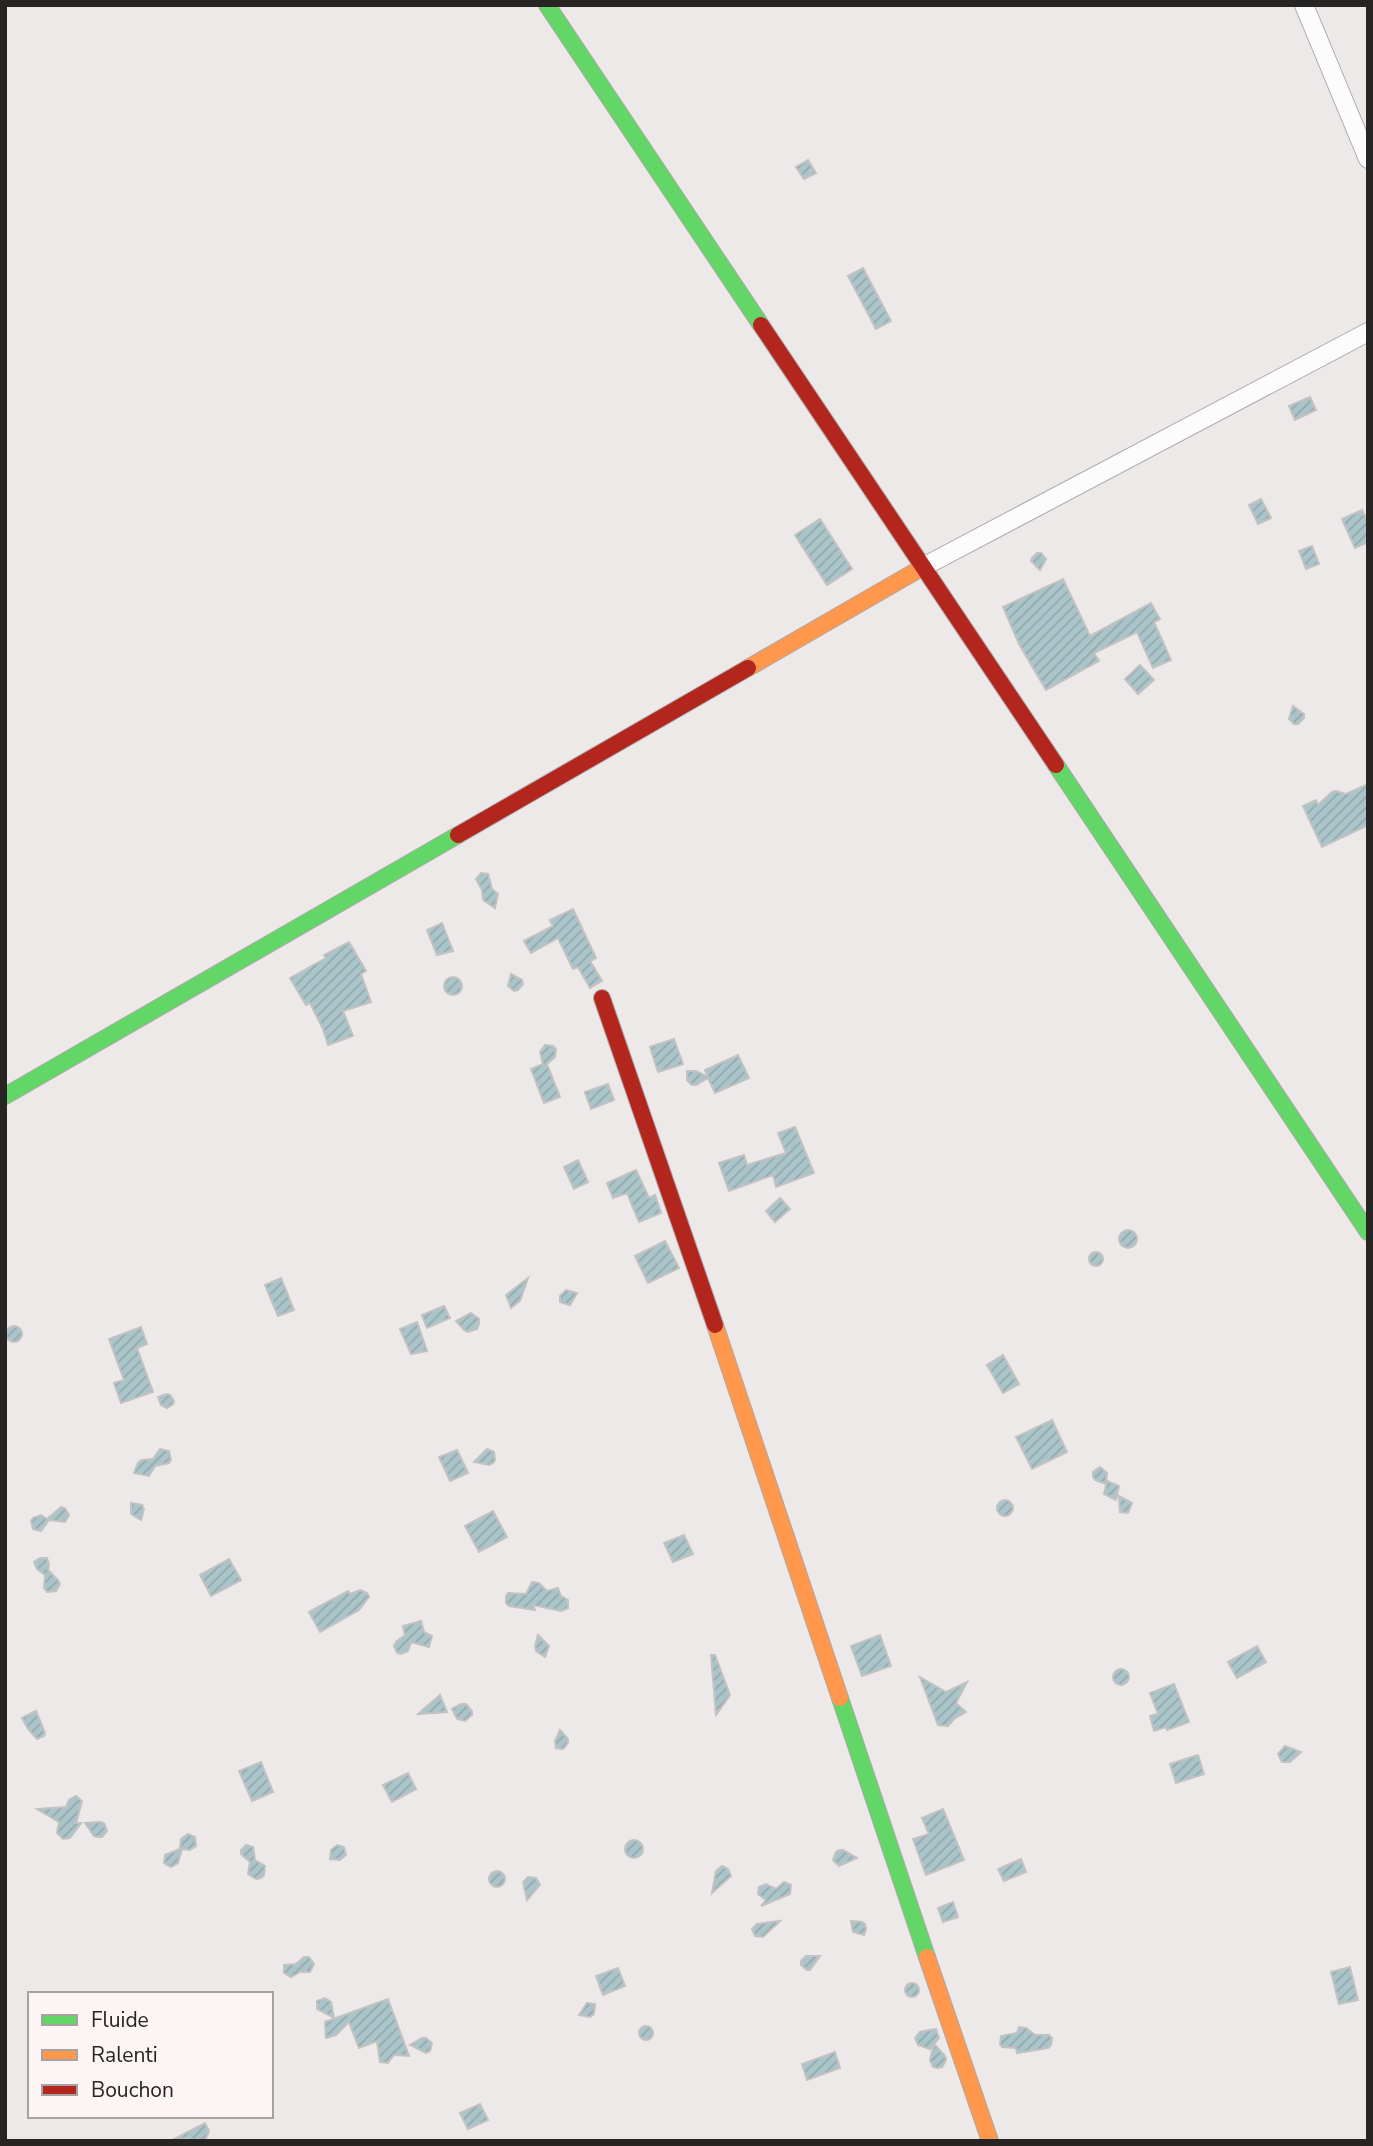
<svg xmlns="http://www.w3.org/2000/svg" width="1373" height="2146" font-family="'Nunito Sans',sans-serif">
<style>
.building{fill:url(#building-hatch);stroke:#c3c1c1;stroke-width:2}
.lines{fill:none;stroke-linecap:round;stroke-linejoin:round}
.street-casing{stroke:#ada9a9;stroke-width:20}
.fast-casing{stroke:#ada9a9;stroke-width:18}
.slow-casing{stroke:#ada9a9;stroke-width:18}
.jam-casing{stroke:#ada9a9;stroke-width:18}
.street{stroke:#fcfcfc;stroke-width:18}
.fast{stroke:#63d668;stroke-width:16}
.slow{stroke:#ff974d;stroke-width:16}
.jam{stroke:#b3261e;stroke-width:16}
</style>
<defs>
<pattern id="building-hatch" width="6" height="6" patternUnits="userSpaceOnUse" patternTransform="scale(1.75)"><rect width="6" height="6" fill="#aac5c9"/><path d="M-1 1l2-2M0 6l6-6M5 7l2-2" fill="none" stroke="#92a9ac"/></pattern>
</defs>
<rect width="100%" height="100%" fill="#eee9e9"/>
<g class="building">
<path d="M808 160 816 173 804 179 796 167Z"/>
<path d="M863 268 891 321 876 329 848 276Z"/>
<path d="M1310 397 1316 410 1295 420 1289 406Z"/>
<path d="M1261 499 1271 518 1258 524 1249 505Z"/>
<path d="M1362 510 1368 522V542L1355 548 1342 519Z"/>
<path d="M820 519 852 569 827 585 795 535Z"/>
<path d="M1312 546 1319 564 1306 569 1299 551Z"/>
<path d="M1037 553H1041L1046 559 1040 570 1031 561 1032 558Z"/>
<path d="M1063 579 1090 636 1151 603 1160 619 1154 622 1171 660 1153 668 1137 632 1094 653 1099 661 1046 690 1019 644 1003 607Z"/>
<path d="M1140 665 1154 680 1138 694 1125 679Z"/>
<path d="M1293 706 1304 714V718L1298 724H1294L1289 719Z"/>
<path d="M1368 784V825L1322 847 1303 806 1316 800 1318 805 1332 792 1336 791 1346 794Z"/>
<path d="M481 873 488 874 492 889 498 894 495 908 483 900 482 890 476 879Z"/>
<path d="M573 909 596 958 590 961 602 981 590 988 578 967 573 969 558 938 531 953 524 941 553 926 550 920Z"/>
<path d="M442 923 453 951 437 955 427 930Z"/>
<path d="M349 942 366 971 361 974 371 1002 343 1011 353 1036 328 1045 323 1029 310 1003 306 1005 290 978 326 958 324 955Z"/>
<path d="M511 974 522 980 523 984 518 990 514 991 508 986Z"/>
<circle cx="453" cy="986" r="9"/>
<path d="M674 1039 683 1064 658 1072 650 1047Z"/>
<path d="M545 1045 553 1046 556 1049 555 1057 547 1064 560 1097 544 1103 531 1069 543 1064 540 1052Z"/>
<path d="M738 1055 749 1078 715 1093 708 1078 696 1085H692L687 1080V1071H696L708 1077 705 1070Z"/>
<path d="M608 1084 614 1100 591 1109 585 1092Z"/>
<path d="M795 1127 814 1173 776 1187 773 1175 729 1191 719 1163 744 1155 747 1165 786 1153 778 1133Z"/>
<path d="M578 1160 588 1182 574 1189 564 1167Z"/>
<path d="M636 1170 649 1198 655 1195 661 1213 639 1222 627 1193 613 1198 607 1183Z"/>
<path d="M780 1198 790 1209 775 1222 766 1211Z"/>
<circle cx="1128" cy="1239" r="9"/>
<path d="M665 1241 679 1268 648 1283 635 1256Z"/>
<circle cx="1096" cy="1259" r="7"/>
<path d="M281 1278 294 1310 278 1316 265 1285Z"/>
<path d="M528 1278 520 1301 511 1308 506 1295Z"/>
<path d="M566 1290 577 1293 570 1305 560 1302V1296Z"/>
<path d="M444 1306 450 1318 427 1328 422 1315Z"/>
<path d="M471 1313 479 1319V1324L477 1329 468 1332 464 1330 456 1321Z"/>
<path d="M417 1322 427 1351 411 1354 400 1329Z"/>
<circle cx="14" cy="1334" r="8"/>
<path d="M141 1327 147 1344 137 1348 153 1392 121 1403 114 1383 124 1380 109 1339Z"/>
<path d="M1003 1355 1019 1384 1003 1393 987 1365Z"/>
<path d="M166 1394 170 1395 174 1401 173 1404 167 1408 161 1405 158 1397Z"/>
<path d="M1052 1420 1067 1452 1032 1469 1016 1437Z"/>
<path d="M160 1449 169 1451 171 1460 169 1463 155 1466 149 1476 134 1473 138 1463 142 1460 153 1459Z"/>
<path d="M487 1449 494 1452 495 1460 493 1463 489 1465 474 1462Z"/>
<path d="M457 1450 468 1473 450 1481 439 1457Z"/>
<path d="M1100 1467 1107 1473 1106 1484 1095 1480 1093 1476V1472Z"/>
<path d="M1107 1481 1119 1486 1116 1500 1104 1494Z"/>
<path d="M1119 1496 1132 1503 1128 1513 1120 1512Z"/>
<circle cx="1005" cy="1508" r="8"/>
<path d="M131 1503 142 1505 144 1509 141 1520 131 1514Z"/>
<path d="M61 1507 65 1508 69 1515 65 1522 49 1520 41 1531 33 1529 31 1521 33 1518 41 1515 47 1519Z"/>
<path d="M493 1511 507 1537 479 1552 465 1526Z"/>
<path d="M684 1535 693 1554 673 1562 664 1543Z"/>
<path d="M40 1558H47L49 1565 48 1570 58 1580 60 1584 56 1591 47 1592 44 1588 45 1575 37 1569 34 1562Z"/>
<path d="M229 1559 241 1580 211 1596 200 1575Z"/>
<path d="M532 1582 539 1583 547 1591 558 1588 561 1596 568 1600V1608L561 1611 533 1605 535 1610 509 1606 506 1603V1596L508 1593 526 1594Z"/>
<path d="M360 1590 367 1593 369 1597 359 1610 320 1632 309 1612 348 1591 350 1594Z"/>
<path d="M421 1621 424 1632 432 1636 429 1647 411 1642 408 1651 401 1654 397 1653 394 1646 396 1642 405 1635 403 1626Z"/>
<path d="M538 1635 549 1646 545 1657 536 1651 535 1646Z"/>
<path d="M880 1635 891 1666 862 1676 851 1646Z"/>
<path d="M1257 1646 1266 1662 1237 1678 1228 1662Z"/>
<path d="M711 1655H715L730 1695 716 1715Z"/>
<circle cx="1121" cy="1677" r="8"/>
<path d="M920 1677 946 1692 967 1682 956 1703 966 1712 955 1718 948 1726 938 1725Z"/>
<path d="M1174 1684 1189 1722 1167 1730 1166 1727 1154 1731 1150 1716 1158 1714 1150 1693Z"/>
<path d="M440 1695 447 1712 418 1714Z"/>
<path d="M461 1704H466L472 1711V1715L465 1721 457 1719 452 1709Z"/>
<path d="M36 1711 45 1733 44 1736 37 1739 28 1729 22 1718Z"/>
<path d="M560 1730 568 1739V1743L563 1749 556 1748 555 1741Z"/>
<path d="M1285 1746 1301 1752 1290 1762H1282L1278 1754Z"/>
<path d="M1198 1755 1204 1774 1176 1783 1170 1764Z"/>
<path d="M261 1762 273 1792 252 1801 239 1771Z"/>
<path d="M408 1773 416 1789 392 1802 383 1785Z"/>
<path d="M76 1796 82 1801 76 1823H81L70 1838 63 1839 57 1833 59 1822 37 1809 66 1807 69 1800Z"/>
<path d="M943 1809 964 1860 926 1875 913 1839 929 1834 922 1818Z"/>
<path d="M100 1822 104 1823 107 1831 102 1837H98L94 1836 85 1823Z"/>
<path d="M188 1834 195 1837 196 1846 190 1850 182 1849 178 1863 171 1867 167 1865 164 1863 165 1855 180 1849 181 1839Z"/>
<circle cx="634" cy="1849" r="9"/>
<path d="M246 1845 253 1847 255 1860 265 1866 264 1875 261 1878 256 1879 248 1874 250 1862 241 1854V1850Z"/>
<path d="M337 1845 344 1847 346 1855 340 1860 330 1859 331 1850Z"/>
<path d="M839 1850H843L857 1858 839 1866 833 1860 836 1852Z"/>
<path d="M1021 1859 1026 1872 1004 1881 998 1869Z"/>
<path d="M722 1866 728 1869 731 1876 712 1893 716 1871Z"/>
<circle cx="497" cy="1879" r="8"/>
<path d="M528 1877 536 1878 540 1885 527 1900 523 1882Z"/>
<path d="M784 1882 791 1885 790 1894 761 1906 766 1900 758 1894 759 1887 766 1884 776 1889Z"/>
<path d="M953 1902 958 1917 943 1922 938 1908Z"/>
<path d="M780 1921 763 1937 755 1936 752 1929 757 1924Z"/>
<path d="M851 1921 862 1922 865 1924 866 1929 864 1935 853 1932Z"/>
<path d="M806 1956H820L810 1970H807L801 1965V1961Z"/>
<path d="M304 1957H309L314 1964 310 1972H300L291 1977 284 1973V1965L296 1964Z"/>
<path d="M1350 1967 1358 2000 1339 2004 1331 1972Z"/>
<path d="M618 1968 625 1986 603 1995 596 1976Z"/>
<circle cx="912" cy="1990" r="7"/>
<path d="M325 1998 331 2002 334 2018 317 2009V2001Z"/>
<path d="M388 1999 409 2056 394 2055 388 2063 380 2062 377 2041 359 2048 349 2022 336 2035 326 2038 325 2022Z"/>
<path d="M587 2003 595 2004 594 2014 590 2017 579 2015Z"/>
<circle cx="646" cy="2033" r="7"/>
<path d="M1019 2027 1026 2028 1035 2035H1049L1052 2038 1051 2045 1048 2048 1017 2053 1016 2048 1002 2047 1000 2044 1001 2036 1017 2033Z"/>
<path d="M936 2029 939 2038 934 2044 945 2056 946 2060 942 2067 937 2068 933 2067 930 2060 934 2044 930 2049 918 2045 915 2038 920 2032Z"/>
<path d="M422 2038H426L432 2043 430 2051 426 2053 410 2045Z"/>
<path d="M835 2052 840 2068 807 2080 802 2064Z"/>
<path d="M480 2104 488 2120 468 2129 460 2113Z"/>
<path d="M205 2123 209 2131 206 2138 203 2140 176 2138Z"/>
</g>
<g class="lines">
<g class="street-casing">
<g id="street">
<path d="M1304 5 1368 159"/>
<path d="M923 567 1368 332"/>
</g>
</g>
<g class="fast-casing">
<g id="fast">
<path d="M547 5 761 325"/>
<path d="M1056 765 1368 1232"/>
<path d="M5 1096 458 835"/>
<path d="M840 1698 927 1957"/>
</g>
</g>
<g class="slow-casing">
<g id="slow">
<path d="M748 668 923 567"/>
<path d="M715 1325 840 1698"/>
<path d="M927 1957 990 2141"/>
</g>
</g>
<g class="jam-casing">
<g id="jam">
<path d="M761 325 1056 765"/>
<path d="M458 835 748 668"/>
<path d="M602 998 715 1325"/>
</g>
</g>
<use href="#street" class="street"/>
<use href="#fast" class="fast"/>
<use href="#slow" class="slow"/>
<use href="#jam" class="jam"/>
</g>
<rect width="1373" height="2146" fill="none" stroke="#272424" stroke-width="14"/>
<rect x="28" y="1992" width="245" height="126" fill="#fdf5f5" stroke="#a7a1a1" stroke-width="2"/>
<rect x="42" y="2015" width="35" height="10" fill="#63d668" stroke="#a7a1a1" stroke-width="2"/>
<text x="91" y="2027" font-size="21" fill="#272424">Fluide</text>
<rect x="42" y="2050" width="35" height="10" fill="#ff974d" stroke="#a7a1a1" stroke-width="2"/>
<text x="91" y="2062" font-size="21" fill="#272424">Ralenti</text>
<rect x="42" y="2085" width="35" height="10" fill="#b3261e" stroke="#a7a1a1" stroke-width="2"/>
<text x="91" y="2097" font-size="21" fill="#272424">Bouchon</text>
</svg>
